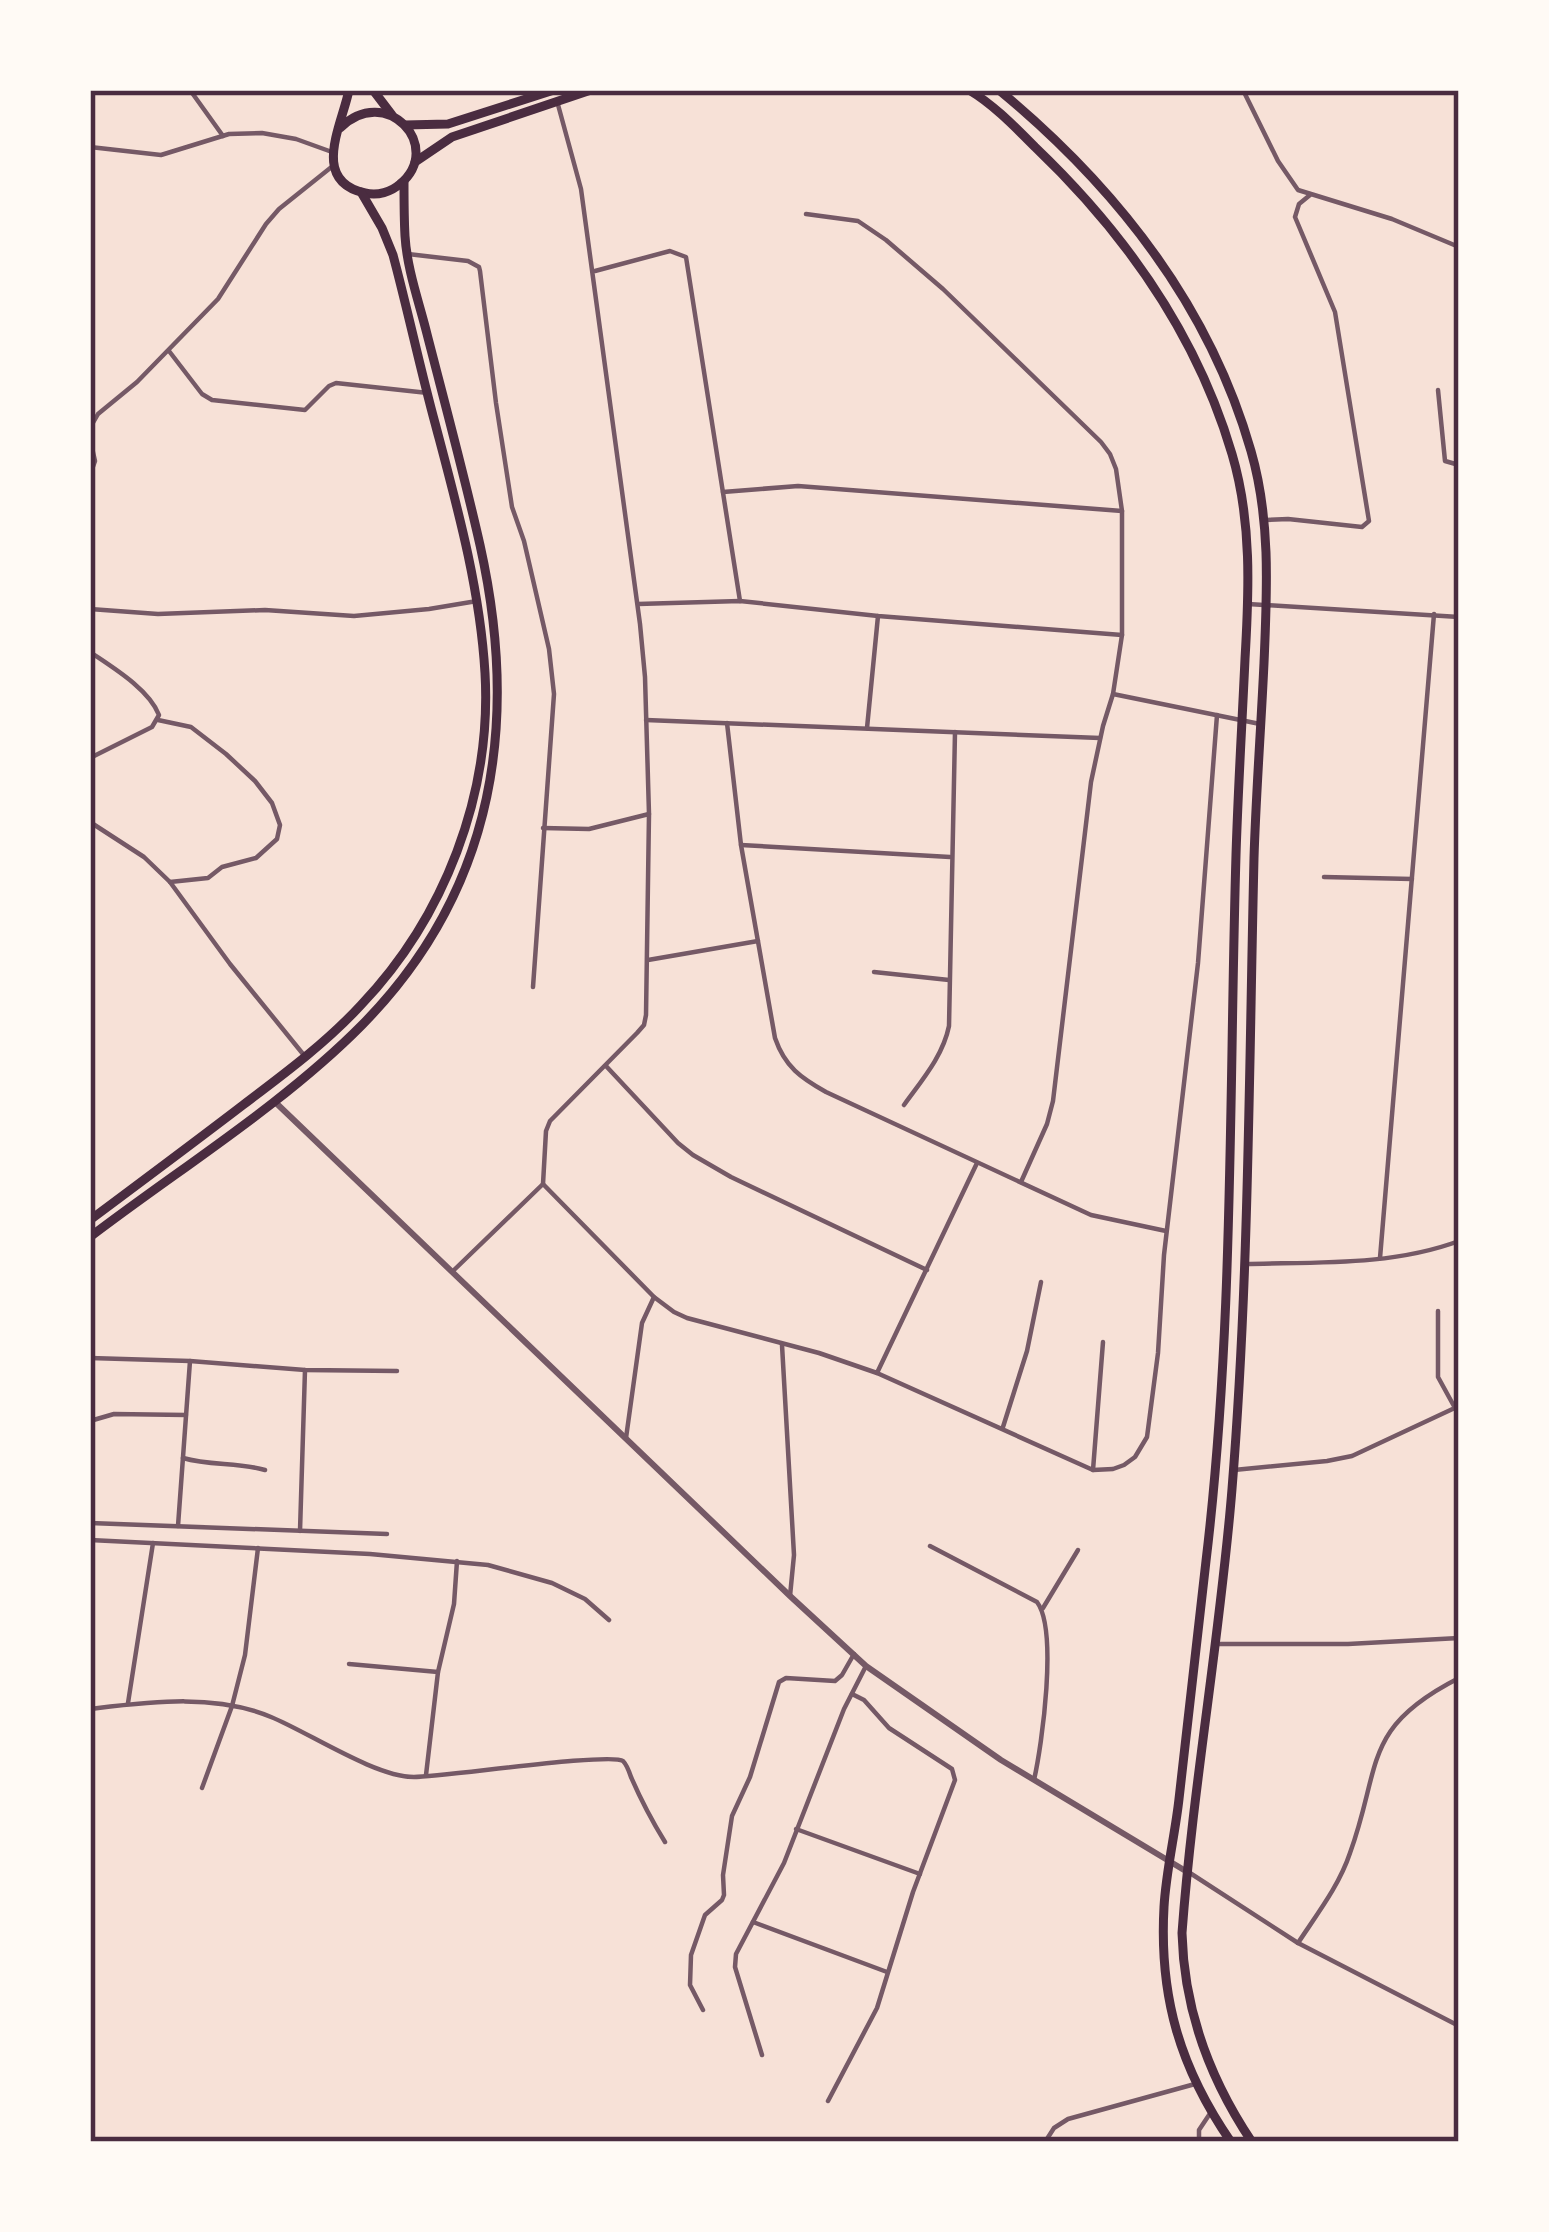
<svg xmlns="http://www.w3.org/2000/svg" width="1549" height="2232" font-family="'IBM Plex Sans',sans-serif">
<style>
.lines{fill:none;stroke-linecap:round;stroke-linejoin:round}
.minor{stroke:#755966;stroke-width:4.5}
.tertiary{stroke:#755966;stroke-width:6}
.trunk{stroke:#4a2c40;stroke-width:9}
.neatline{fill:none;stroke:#4a2c40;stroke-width:4.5}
</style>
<rect width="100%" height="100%" fill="#f7e1d7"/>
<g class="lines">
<g class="minor">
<path d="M190 90 223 136"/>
<path d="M1243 90 1278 161 1298 190 1392 219 1459 247"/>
<path d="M1456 90 1459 95"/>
<path d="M90 147 161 155 229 134 262 133 296 139 332 152"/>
<path d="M806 214 858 221 886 240 943 289 1101 442 1110 454 1116 469 1122 511V635L1113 694 1103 726 1091 782 1053 1101 1047 1124 1021 1182"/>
<path d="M408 254 468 261 479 267 480 271 496 403 512 507 524 541 549 649 554 694 533 987"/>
<path d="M595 271 670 251 686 257 740 601"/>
<path d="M169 351 202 394 212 400 305 410 329 386 336 383 428 393"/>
<path d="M1438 390 1445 461 1459 465"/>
<path d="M90 428 98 414 137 382 218 299 266 224 279 209 334 165"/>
<path d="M90 439 95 461 90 475"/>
<path d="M723 492 798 486 1122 511"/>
<path d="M1265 520 1288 519 1362 527 1369 521 1335 312 1295 217 1299 204 1310 195"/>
<path d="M638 604 740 601 878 616 1122 635"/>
<path d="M1248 604 1459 617"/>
<path d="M90 609 158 614 265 610 354 616 429 609 477 601"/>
<path d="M90 652C112 667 149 689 159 715L152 727 90 758"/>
<path d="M1113 694 1260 724"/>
<path d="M158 720 191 727 226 754 255 781 272 803 280 825 277 839 256 858 222 867 208 878 170 882"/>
<path d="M646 720 1100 738"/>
<path d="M727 723 741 845 775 1038C785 1067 801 1078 826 1092L1091 1215 1166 1231"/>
<path d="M867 728 878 616"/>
<path d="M90 822 144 857 170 882 230 964 303 1054"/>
<path d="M543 828 589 829 649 814"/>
<path d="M741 845 950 857"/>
<path d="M1324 877 1412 879"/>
<path d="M648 960 758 941"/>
<path d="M874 972 949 980"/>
<path d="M606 1066 678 1143 693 1155 731 1177 927 1270"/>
<path d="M904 1105C922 1080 943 1056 949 1026L955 732"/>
<path d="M543 1184 654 1297 674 1312 687 1318 819 1353 877 1373 1093 1470 1113 1469 1124 1465 1135 1457 1147 1437 1158 1353 1164 1255 1198 963 1217 715"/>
<path d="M1380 1258 1434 614"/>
<path d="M1245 1264C1316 1262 1392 1266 1459 1241"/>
<path d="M454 1270 543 1184 546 1131 550 1121 637 1033 644 1025 646 1015 649 814 645 677 640 624 581 189 557 101"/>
<path d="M1438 1311V1377L1455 1408"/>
<path d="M782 1345 794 1555 790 1596"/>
<path d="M90 1358 190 1361 305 1370 397 1371"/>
<path d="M877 1373 977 1163"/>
<path d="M90 1421 114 1414 186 1415"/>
<path d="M1003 1427 1027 1351 1041 1282"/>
<path d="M626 1438 642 1323 654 1297"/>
<path d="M183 1458C210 1466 238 1462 265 1470"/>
<path d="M1093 1470 1103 1342"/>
<path d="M1234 1470 1327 1461 1352 1456 1459 1406"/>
<path d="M90 1523 387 1534"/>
<path d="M178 1526 190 1361"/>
<path d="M300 1531 305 1370"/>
<path d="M90 1540 370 1554 488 1565 552 1583 585 1599 609 1620"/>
<path d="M930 1546 1037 1602C1058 1630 1042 1745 1034 1780"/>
<path d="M1043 1608 1078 1550"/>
<path d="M1215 1644H1348L1459 1638"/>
<path d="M349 1664 438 1672"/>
<path d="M128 1703 153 1543"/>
<path d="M90 1709C149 1702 215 1693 271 1717 308 1732 375 1777 414 1777 443 1777 611 1752 623 1761 626 1764 630 1774 631 1777 641 1800 652 1821 665 1842"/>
<path d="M426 1775 438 1672 454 1604 457 1561"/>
<path d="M202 1788 232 1706 245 1655 258 1548"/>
<path d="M796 1829 920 1874"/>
<path d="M1190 1873 1298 1943 1459 2026"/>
<path d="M753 1922 887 1972"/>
<path d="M1298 1943C1317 1914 1339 1886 1350 1853 1382 1765 1361 1728 1459 1678"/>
<path d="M703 2010 690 1985 691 1955 705 1915 722 1900 724 1895 723 1875 732 1816 750 1777 779 1682 786 1678 835 1681 842 1675 854 1654"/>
<path d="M762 2055 735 1967 736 1954 784 1863 844 1709 866 1666"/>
<path d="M828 2101 877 2008 913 1892 955 1780 952 1769 889 1728 864 1700 852 1694"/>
<path d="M1045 2142 1054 2128 1068 2119 1195 2084"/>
<path d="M1199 2142V2130L1209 2115"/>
</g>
<path class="tertiary" d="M274 1101 790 1596 866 1666 1001 1760 1189 1873"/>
<g class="trunk">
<path d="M373 90 392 115"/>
<path d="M969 90C994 105 1015 127 1035 147 1124 232 1197 335 1232 454 1252 521 1249 591 1245 659 1242 725 1238 790 1236 855 1229 1090 1234 1327 1206 1561 1197 1640 1188 1720 1179 1799 1175 1835 1166 1871 1164 1907 1159 1997 1180 2068 1231 2142"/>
<path d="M999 90C1115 186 1209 304 1251 451 1271 520 1267 592 1264 663 1261 728 1256 793 1254 858 1249 1068 1249 1279 1232 1489 1220 1638 1193 1785 1182 1933 1184 2010 1209 2078 1252 2142"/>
<path d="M405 125 448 124 554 90"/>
<path d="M340 128C386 82 445 147 400 184 391 192 378 196 365 193 310 181 342 125 349 90"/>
<path d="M415 162 452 137 591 90"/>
<path d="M90 1220C141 1182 192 1144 243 1105 284 1074 326 1043 361 1005 444 918 492 795 485 673 480 588 457 506 435 423 420 368 408 311 393 255L382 228 361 192"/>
<path d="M90 1237C179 1169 284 1104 362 1025 495 890 520 724 480 545 464 474 445 404 427 334 419 302 407 269 405 236 404 218 404 200 404 182"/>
</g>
</g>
<rect width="1549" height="2232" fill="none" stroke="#fffaf5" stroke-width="186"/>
<rect x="93" y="93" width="1363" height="2046" class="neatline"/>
</svg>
